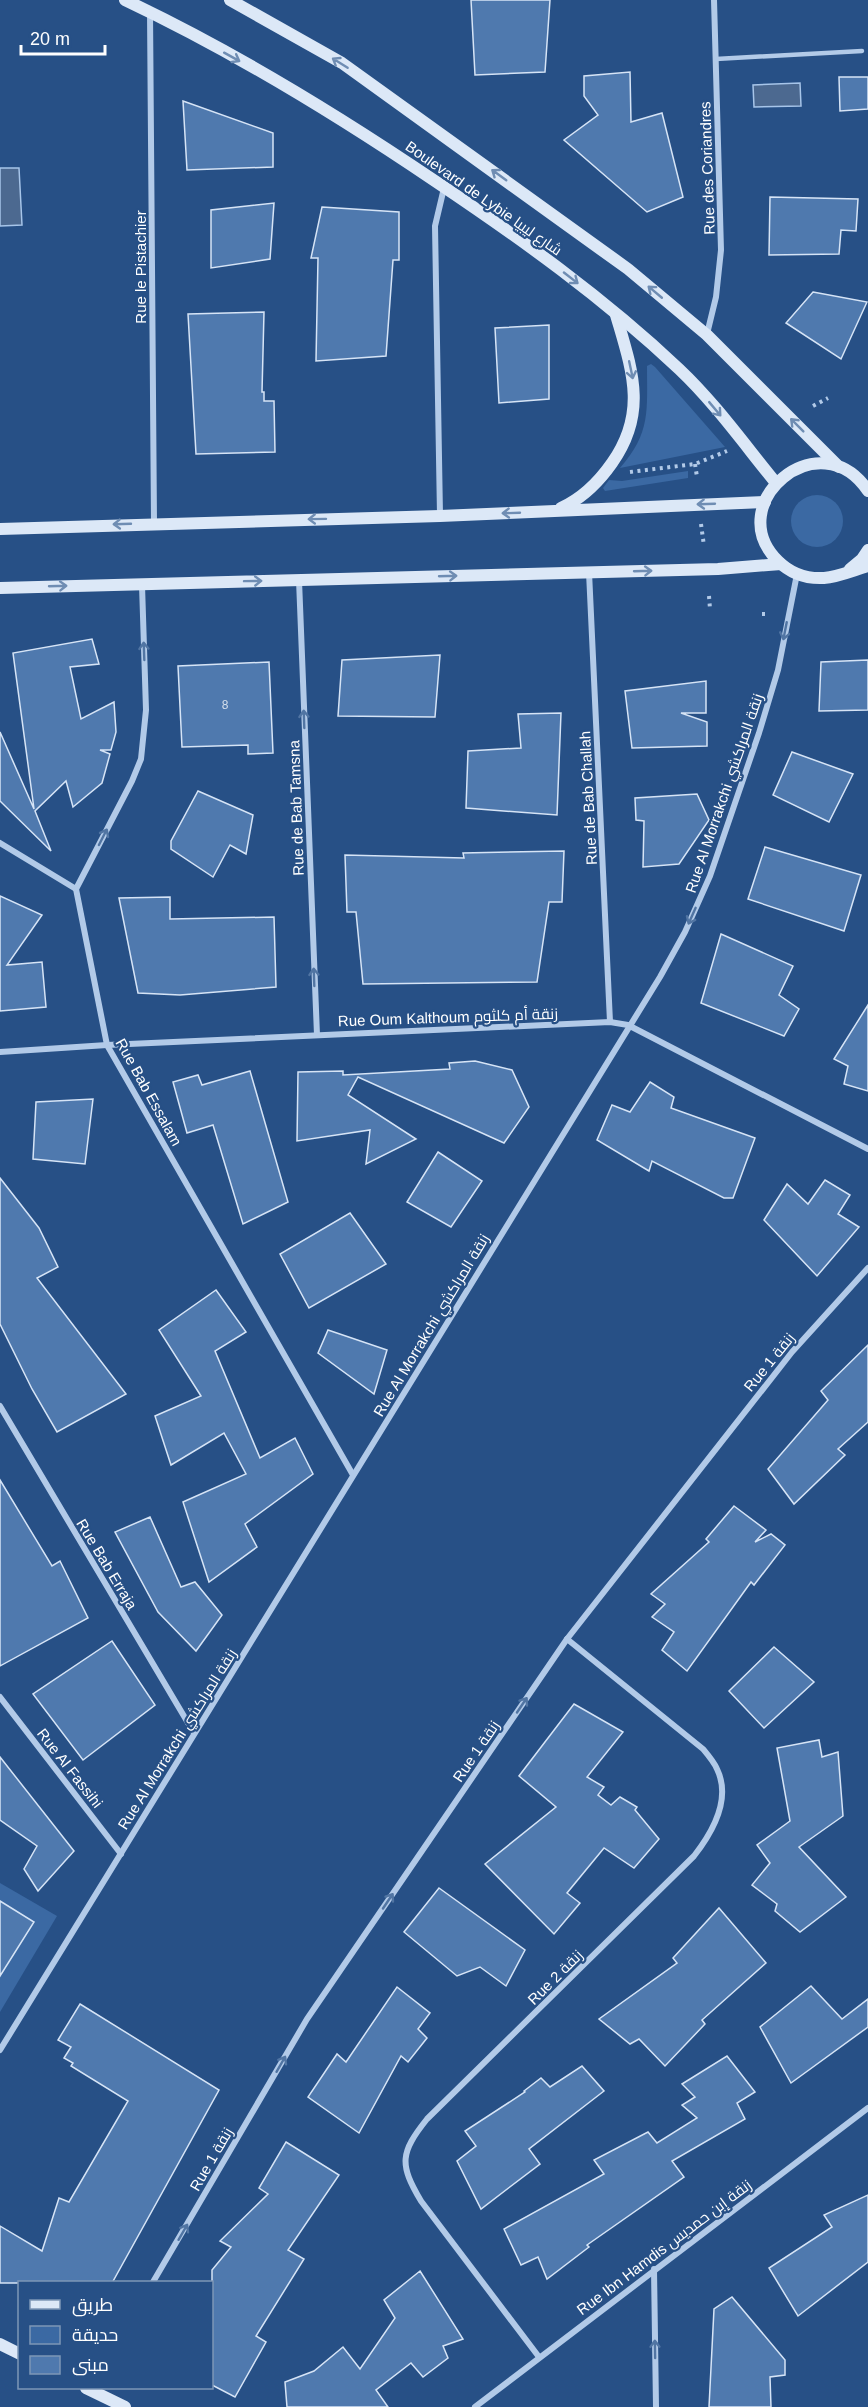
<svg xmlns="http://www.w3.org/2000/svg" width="868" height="2407" font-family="Arial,Cairo,sans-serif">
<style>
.green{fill:#3b69a3}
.water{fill:#4c6990;stroke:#a7c5e9;stroke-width:1.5}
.building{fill:#4f79ae;stroke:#d6e4f6;stroke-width:1.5}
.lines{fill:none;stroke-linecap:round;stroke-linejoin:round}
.path{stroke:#b2cae8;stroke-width:4;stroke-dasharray:3 4.5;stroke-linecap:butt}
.lane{stroke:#b2cae8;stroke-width:4.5}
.street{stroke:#b2cae8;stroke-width:6}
.secondary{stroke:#dce8f7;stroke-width:12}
.oneway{stroke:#6f8db3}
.oneway2{stroke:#5175a3}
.labels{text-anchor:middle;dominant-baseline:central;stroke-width:4.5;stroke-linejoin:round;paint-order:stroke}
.number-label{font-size:12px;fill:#d3deeb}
.street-label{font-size:15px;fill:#fff;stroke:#275086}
</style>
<rect width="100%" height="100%" fill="#275086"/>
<g class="green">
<path d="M651 364 655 367 725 447 620 468C651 433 647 410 647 366Z"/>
<path d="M688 471V478L605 491 603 488 609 480 622 481Z"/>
<circle cx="817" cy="521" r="26"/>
<path d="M0 1883 57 1916 0 2012V1964L34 1922 0 1901Z"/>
</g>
<g class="water">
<path d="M800 83 801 106 754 107 753 85Z"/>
<path d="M0 168H19L22 225 0 226Z"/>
</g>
<g class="building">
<path d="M471 0H550L545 72 475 75Z"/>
<path d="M630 72 631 122 662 113 683 197 647 212 564 140 598 115 584 96V76Z"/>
<path d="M839 77H868V109L840 111Z"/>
<path d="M183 101 273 133V167L187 170Z"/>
<path d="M770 197 858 199 856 231 841 230 839 254 769 255Z"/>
<path d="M274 203 270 259 211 268V210Z"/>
<path d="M322 207 399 212V260H393L386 356 316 361 318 258H311Z"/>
<path d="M813 292 867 302 841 359 786 323Z"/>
<path d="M264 312 262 392H264V401H274L275 452 196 454 188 314Z"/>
<path d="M549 325V399L499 403 495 328Z"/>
<path d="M92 639 99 664 70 667 81 719 114 702 116 732 111 750H100L110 754 102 783 73 807 66 781 35 811 51 851 0 801V732L34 809 13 653Z"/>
<path d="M440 655 435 717 338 716 342 660Z"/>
<path d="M868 660V710L819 711 821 662Z"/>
<path d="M269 662 273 753 248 754V745L182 747 178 666Z"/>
<path d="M706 681V713H681L707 722V746L632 748 625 691Z"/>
<path d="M561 713 557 815 466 808 468 751 521 748 518 714Z"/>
<path d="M792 752 853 774 829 822 773 795Z"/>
<path d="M198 791 253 815 246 854 230 845 213 877 171 849V841Z"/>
<path d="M697 794 709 820 679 864 643 867 644 821 636 820 635 798Z"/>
<path d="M765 847 861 875 844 931 748 899Z"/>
<path d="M564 851 562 902H549L537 982 363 984 356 912H347L345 855 464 858 463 853Z"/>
<path d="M0 896 42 915 7 965 42 962 46 1007 0 1011Z"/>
<path d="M170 897V919L274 917 276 987 180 995 138 993 119 898Z"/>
<path d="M721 934 793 966 779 995 799 1009 784 1036 701 1003Z"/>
<path d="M868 1005V1091L844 1084 848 1066 834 1059Z"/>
<path d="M475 1061 512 1070 529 1107 504 1143 358 1077 348 1095 416 1139 366 1164 370 1130 297 1141 298 1072 343 1071V1075L450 1069 449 1063Z"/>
<path d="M250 1071 288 1202 243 1224 213 1125 187 1133 173 1082 198 1075 202 1085Z"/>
<path d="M650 1082 674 1097 671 1108 755 1138 733 1198H724L652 1161 649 1171 597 1140 612 1105 630 1112Z"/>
<path d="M93 1099 85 1164 33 1159 36 1102Z"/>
<path d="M438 1152 482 1181 451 1227 407 1202Z"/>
<path d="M0 1178 39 1228 58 1267 37 1278 126 1394 57 1432 32 1389 0 1324Z"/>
<path d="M825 1180 850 1195 838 1214 859 1227 817 1276 764 1220 787 1184 808 1204Z"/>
<path d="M350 1213 386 1264 309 1308 280 1254Z"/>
<path d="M216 1290 246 1332 215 1351 260 1458 295 1438 313 1474 245 1524 257 1547 209 1582 183 1502 246 1474 224 1433 171 1465 155 1416 201 1396 159 1330Z"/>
<path d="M328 1330 387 1350 374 1394 318 1353Z"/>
<path d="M868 1345V1422L838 1449 845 1455 794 1504 768 1469 828 1400 821 1391Z"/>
<path d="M0 1480 52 1566 60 1561 88 1618 0 1666Z"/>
<path d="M734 1506 766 1530 755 1542 771 1534 785 1545 754 1585 751 1582 687 1671 662 1650 674 1632 652 1617 665 1604 651 1594 709 1542 706 1539Z"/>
<path d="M150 1517 181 1587 195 1582 222 1615 196 1651 158 1612 115 1532Z"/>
<path d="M112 1641 155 1705 83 1760 33 1694Z"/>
<path d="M774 1647 814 1682 764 1728 729 1691Z"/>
<path d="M574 1704 623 1732 587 1777 604 1787 598 1795 611 1805 620 1797 637 1807 635 1810 659 1839 634 1868 604 1848 567 1893 580 1903 554 1934 485 1864 556 1807 519 1776Z"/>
<path d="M819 1740 822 1757 838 1752 843 1816 799 1847 846 1897 800 1932 775 1911 777 1904 752 1885 770 1863 757 1845 790 1821 777 1748Z"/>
<path d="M0 1757 74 1851 38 1891 24 1869 37 1846 0 1820Z"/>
<path d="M439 1888 525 1950 506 1986 480 1967 457 1976 404 1932Z"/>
<path d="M0 1901 34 1922 0 1976Z"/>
<path d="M719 1908 766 1963 702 2020 705 2024 665 2066 639 2039 630 2044 599 2019 677 1963 673 1958Z"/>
<path d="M811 1986 842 2019 868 1999V2027L791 2083 760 2027Z"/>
<path d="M397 1987 430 2013 418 2029 427 2038 408 2062 401 2056 359 2133 308 2097 337 2054 346 2062Z"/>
<path d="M80 2004 219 2090 112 2283H0V2226L42 2251 59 2198 69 2202 128 2101 71 2066 73 2063 64 2058 71 2047 58 2040Z"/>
<path d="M727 2056 755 2092 737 2103 745 2119 672 2161 684 2177 587 2245 589 2247 547 2279 538 2257 521 2265 504 2229 604 2174 594 2160 648 2132 657 2143 697 2118 682 2105 695 2097 682 2084Z"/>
<path d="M582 2066 604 2091 529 2149 540 2164 481 2209 457 2161 476 2146 465 2131 525 2092 524 2091 541 2078 550 2087Z"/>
<path d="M286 2142 339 2175 288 2250 304 2259 256 2336 266 2342 235 2397 212 2385V2270L231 2247 220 2241 268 2194 259 2188Z"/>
<path d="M868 2195V2262L798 2316 769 2268 832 2227 824 2215Z"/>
<path d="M420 2271 463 2339 443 2346 448 2358 423 2377 411 2363 376 2390 388 2407H287L285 2382 314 2371 343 2347 360 2369 395 2318 384 2300Z"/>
<path d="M732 2297 785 2360V2375L770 2377 771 2407H709L714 2309Z"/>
</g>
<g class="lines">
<g class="path">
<path d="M813 406 828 398"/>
<path d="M695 464 697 477"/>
<path d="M630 472 695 464 727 451"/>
<path d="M701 524 704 546"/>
<path d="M709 596 710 609"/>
<path d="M762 614H768"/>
</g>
<path class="lane" d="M716 59 862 51"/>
<g class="street">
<path d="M150 12 154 523"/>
<path d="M707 334 716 297 721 250 714 0"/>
<path d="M440 515 435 226 444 188"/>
<path d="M589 572 610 1022"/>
<path d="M299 580 317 1035"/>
<path d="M142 585 146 710 141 759 132 781 76 889 107 1045 353 1475"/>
<path d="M0 843 76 889"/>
<path d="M0 1052 107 1045 610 1022 628 1025 868 1149"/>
<path d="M0 1406 194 1733"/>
<path d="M0 1697 121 1854"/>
<path d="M0 2050 660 977 685 932 710 876 759 733 778 670 797 574"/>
<path d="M654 2269 656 2407"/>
<path d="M153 2282 307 2019 567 1639 792 1352 868 1268"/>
<path d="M539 2357 421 2201C399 2164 400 2153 427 2119L694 1856C712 1833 732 1800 717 1769 714 1762 708 1755 703 1749L567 1639"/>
<path d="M475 2407 868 2108"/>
</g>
<g class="secondary">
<path d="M125 0C233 51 336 114 435 181 520 238 604 298 679 369 715 403 744 444 776 483"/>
<path d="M230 0 342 63 628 269 707 335 839 467"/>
<path d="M868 491C820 419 720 504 778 561 790 573 806 579 824 578 838 577 854 570 868 566"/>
<path d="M561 508C583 498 598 483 612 463 648 412 632 370 616 315"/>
<path d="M0 529 440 516 765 502"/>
<path d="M850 569 862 559 868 550"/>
<path d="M0 588 718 569 781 564"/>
<path d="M0 2344 20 2354"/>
<path d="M86 2388 125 2407"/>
</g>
</g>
<defs><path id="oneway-shaft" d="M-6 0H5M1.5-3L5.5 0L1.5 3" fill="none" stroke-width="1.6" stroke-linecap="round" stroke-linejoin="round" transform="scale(1.5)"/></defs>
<g class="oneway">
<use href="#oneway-shaft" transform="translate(232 57) rotate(29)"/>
<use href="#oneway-shaft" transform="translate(340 63) rotate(-148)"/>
<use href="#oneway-shaft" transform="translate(499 175) rotate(-144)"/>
<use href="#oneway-shaft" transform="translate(571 278) rotate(38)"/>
<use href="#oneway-shaft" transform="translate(655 292) rotate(-140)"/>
<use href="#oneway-shaft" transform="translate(631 370) rotate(78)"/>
<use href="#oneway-shaft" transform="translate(715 409) rotate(50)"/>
<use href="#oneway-shaft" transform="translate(797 425) rotate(-135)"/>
<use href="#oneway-shaft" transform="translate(706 504) rotate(178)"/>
<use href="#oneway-shaft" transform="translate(511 513) rotate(178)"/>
<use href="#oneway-shaft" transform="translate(317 519) rotate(179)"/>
<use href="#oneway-shaft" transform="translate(122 524) rotate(178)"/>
<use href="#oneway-shaft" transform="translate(643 571) rotate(-2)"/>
<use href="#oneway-shaft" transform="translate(448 576) rotate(-2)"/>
<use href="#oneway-shaft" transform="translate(253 581) rotate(-1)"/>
<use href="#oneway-shaft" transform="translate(58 586) rotate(-2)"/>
</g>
<g class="oneway2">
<use href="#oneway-shaft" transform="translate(785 631) rotate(101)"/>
<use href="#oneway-shaft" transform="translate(144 651) rotate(-92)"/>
<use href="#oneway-shaft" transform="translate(304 719) rotate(-92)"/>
<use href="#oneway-shaft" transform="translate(103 837) rotate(-63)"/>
<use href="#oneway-shaft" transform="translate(692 916) rotate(114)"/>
<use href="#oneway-shaft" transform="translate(314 977) rotate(-92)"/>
<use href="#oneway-shaft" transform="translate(522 1705) rotate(-56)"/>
<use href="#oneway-shaft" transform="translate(388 1901) rotate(-56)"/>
<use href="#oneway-shaft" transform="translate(281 2064) rotate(-60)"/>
<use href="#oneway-shaft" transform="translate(183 2232) rotate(-60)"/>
<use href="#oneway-shaft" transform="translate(655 2349) rotate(-91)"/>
</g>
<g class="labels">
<g class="number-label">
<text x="225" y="705">8</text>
</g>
<g class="street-label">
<text transform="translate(707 168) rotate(-92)">Rue des Coriandres</text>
<text transform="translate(484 198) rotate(35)">Boulevard de Lybie شارع ليبيا</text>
<text transform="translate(140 267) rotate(-90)">Rue le Pistachier</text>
<text transform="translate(724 793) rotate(-71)">Rue Al Morrakchi زنقة المراكشي</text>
<text transform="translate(588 798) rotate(-93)">Rue de Bab Challah</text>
<text transform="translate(296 808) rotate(-92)">Rue de Bab Tamsna</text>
<text transform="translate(448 1017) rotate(-2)">Rue Oum Kalthoum زنقة أم كلثوم</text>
<text transform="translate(149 1092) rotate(61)">Rue Bab Essalam</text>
<text transform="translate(431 1325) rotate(-59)">Rue Al Morrakchi زنقة المراكشي</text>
<text transform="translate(769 1362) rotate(-51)">Rue 1 زنقة</text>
<text transform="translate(107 1564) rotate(59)">Rue Bab Erraja</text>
<text transform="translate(177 1739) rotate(-58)">Rue Al Morrakchi زنقة المراكشي</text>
<text transform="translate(476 1751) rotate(-56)">Rue 1 زنقة</text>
<text transform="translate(70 1768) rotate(52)">Rue Al Fassihi</text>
<text transform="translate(555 1977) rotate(-45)">Rue 2 زنقة</text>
<text transform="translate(211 2159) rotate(-60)">Rue 1 زنقة</text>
<text transform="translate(664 2247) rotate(-37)">Rue Ibn Hamdis زنقة إبن حمديس</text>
</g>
</g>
<rect x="18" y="2281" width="195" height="108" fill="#275086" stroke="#7d96b6" stroke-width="1.5"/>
<rect x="30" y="2300" width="30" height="9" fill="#dce8f7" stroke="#7d96b6" stroke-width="1.5"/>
<text x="72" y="2311" font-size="18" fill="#ffffff">طريق</text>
<rect x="30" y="2326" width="30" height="18" fill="#3b69a3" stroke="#7d96b6" stroke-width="1.5"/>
<text x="72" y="2341" font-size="18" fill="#ffffff">حديقة</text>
<rect x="30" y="2356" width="30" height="18" fill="#4f79ae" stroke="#7d96b6" stroke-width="1.5"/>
<text x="72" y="2371" font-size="18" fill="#ffffff">مبنى</text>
<path d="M21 45v9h84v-9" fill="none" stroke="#ffffff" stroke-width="3"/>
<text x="30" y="45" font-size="18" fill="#ffffff" stroke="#275086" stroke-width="4.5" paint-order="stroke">20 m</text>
</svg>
